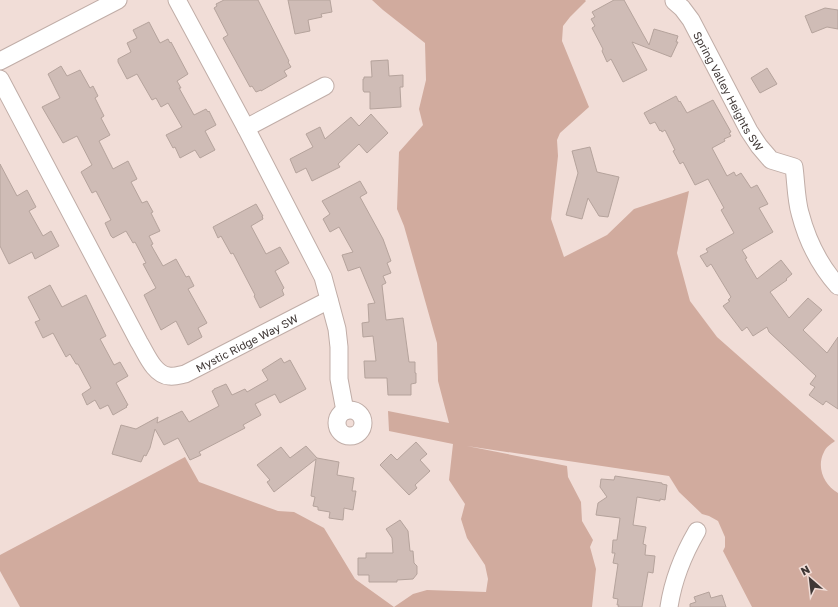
<svg xmlns="http://www.w3.org/2000/svg" width="838" height="607" font-family="'Golos Text',sans-serif">
<style>
.green{fill:#d1ab9e}
.building{fill:#cfbcb6;stroke:#b5a39c}
.lines{fill:none;stroke-linecap:round;stroke-linejoin:round}
.minor-casing{stroke:#c0ada7;stroke-width:19}
.minor{stroke:#fff;stroke-width:17}
.labels{text-anchor:middle;dominant-baseline:central;stroke-width:3;stroke-linejoin:round;paint-order:stroke}
.street-label{font-size:11px;fill:#3f3735;stroke:#f1ddd7}
</style>
<rect width="100%" height="100%" fill="#f1ddd7"/>
<path class="green" d="M372 0H585L586 1 570 17 563 26 562 41 589 107 560 133 557 140 558 156 551 219 564 257 607 235 634 209 689 191 677 253 690 301 717 337 835 441C831 444 826 447 824 452 816 467 824 485 838 493V607H752L723 551 725 547V537L718 521 709 516 702 514 679 492 669 476 467 446 567 466 568 477 581 502 582 521 593 540 590 547 596 569 592 607H20L0 571V555L185 457 199 482 278 511 294 512 324 528 355 579 394 607 413 594 427 590 486 592 488 579 485 565 467 538 461 519 465 504 449 480 453 444 389 431 388 411 449 423 438 381 437 343 404 226 397 209 399 152 423 125 419 109 426 80 425 43 383 10Z"/>
<g class="building">
<path d="M224 0H258L289 61 288 62 291 67 284 71 287 76 261 91V90L256 92 252 86 250 87 223 38 228 35 214 8 217 6 216 4Z"/>
<path d="M288 0H330L332 12 321 14 322 17 308 20 310 31 295 34Z"/>
<path d="M614 0H624L649 45 654 29 678 36 676 42H678L671 57 632 42 647 70 623 82 611 59 607 62 602 51 603 49 592 28 595 26 591 19 595 17 592 12Z"/>
<path d="M825 8 838 10V29L827 27 812 33 805 16Z"/>
<path d="M149 22 160 43 168 39 170 43 171 42 188 74 177 81 181 88H179L194 115 206 109 208 112 209 111 216 125 205 131 215 150 200 158 195 150 180 158 175 147 173 148 166 135 182 127 168 103 161 107 156 98 152 100 137 74 127 79 118 62V59L131 52 127 43 137 38 133 30Z"/>
<path d="M388 60 389 76 403 75V87H400L401 107 370 109V92H364L363 90V79H364V77H372L371 61Z"/>
<path d="M61 66 67 76 80 70 90 88 93 86 98 96 95 98 104 116 101 118 110 135 99 141 113 169 128 161 137 179 131 182 142 203 147 201 153 212 151 213 160 231 149 236 153 244 151 245 163 266 176 259 186 277 189 276 194 286 188 289 207 323 198 328 202 337 188 345 176 321 161 330 144 295 156 288 143 264 146 263 135 242 133 243 126 231 113 238 111 236 105 223 111 220 96 191 92 193 81 172 92 165 77 136 63 143 42 107 60 98 48 74Z"/>
<path d="M767 68 777 84 760 93 751 78Z"/>
<path d="M676 96 679 102 680 101 687 113 713 100 731 132 729 133 731 136 724 139 725 141 712 148 727 176 734 172 736 176 741 173 751 188 757 185 768 204 759 208 773 232 742 250 747 258 745 259 757 279 781 260 792 274 786 279 787 280 770 292 789 318 808 298 822 310 803 330 827 353 838 337V409L826 401 823 405 809 395 815 387 810 384 816 376 769 332 767 327 753 336 747 327 742 331 723 306 730 301 728 300 731 297 711 264 707 267 700 256 708 252 706 249 734 233 721 210 724 208 708 179 695 185 683 162 680 164 673 151 675 150 665 130 662 132 661 130 660 131 655 122 650 124 644 113Z"/>
<path d="M371 114 388 133 367 153 359 144 338 164 340 167 312 181 306 168 296 173 290 159 313 147 306 134 320 127 325 139 351 117 359 126Z"/>
<path d="M590 147 597 172 619 177 608 217 599 216 588 198 582 219 566 215 578 173 572 151Z"/>
<path d="M0 164 17 196 27 190 36 207 29 211 43 236 51 231 59 246 35 259 32 252 9 264 0 246Z"/>
<path d="M360 181 367 193 360 197 383 239 391 261 387 263 391 273 383 276 386 283 382 285 386 320 403 318 409 362H415V373H416V383L411 384V395H388L387 378H365L364 361H376L373 336 363 337 362 323 369 322 368 304 375 303 360 267 348 271 342 255 353 252 339 227 330 232 323 219 330 214 322 201Z"/>
<path d="M256 204 263 216H262L263 219 251 226 266 254 280 247 289 263 275 271 284 288 282 290 284 295 260 308 254 296 255 295 233 253 231 254 221 236 218 238 213 227Z"/>
<path d="M50 285 62 307 86 295 106 336 100 339 114 365 120 362 128 376 116 383 128 405 126 406 127 407 113 415 108 405 100 409 95 400 87 405 82 394 91 388 78 364H76L70 354 66 357 53 333 43 338 35 322 40 320 28 297Z"/>
<path d="M281 358 284 363 290 360 306 389 280 403 275 394 255 404 261 415 243 425 245 428 199 452 201 455 190 460 178 438 164 445 155 429 150 448 146 456 144 455 141 462 112 454 121 425 136 429 158 417 157 423 182 411 189 422 219 406 212 391 214 390V389L226 384 232 395 245 389 247 392 268 380 262 370Z"/>
<path d="M416 442 427 454 420 460 430 471 415 485 417 488 409 495 380 465 391 454 397 460Z"/>
<path d="M306 446 317 458 339 462 337 475 354 478 352 491H356L353 510 344 508 343 520 329 518 330 512 318 510V507L313 506 315 497 311 496 316 459 274 492 267 482 270 480 257 465 281 447 290 458Z"/>
<path d="M615 476 662 483V484L667 485 665 500 660 499V501L637 497 633 525 646 527 643 544 646 545 645 555 655 556 653 573 648 572 642 607H618L619 605H617L618 599 613 598 618 564 613 563 615 553H612L613 540H617L620 518 596 515 598 503 607 497 600 487 601 479 614 480Z"/>
<path d="M400 520 408 531 410 551H413L414 563 417 566V574L413 579 397 580V582H369V575H358V558H366V553H393L392 538 386 529Z"/>
<path d="M709 592 711 598 722 595 726 607H690V604L696 602 694 597Z"/>
</g>
<g class="lines">
<g class="minor-casing">
<g id="minor">
<path d="M177 0 246 128 323 277 337 329 339 347V379L345 411"/>
<path id="s1" d="M674 1 682 8 691 20 749 131 759 146 771 160 794 167C796 182 796 199 800 213 807 240 820 266 838 286"/>
<path d="M0 61 118 0"/>
<path id="s2" d="M0 79 139 342C146 353 154 375 169 376 174 377 180 375 185 374L329 300"/>
<path d="M246 128 325 86"/>
<circle cx="350" cy="423" r="13"/>
<path d="M669 607C673 580 683 555 697 531"/>
</g>
</g>
<use href="#minor" class="minor"/>
</g>
<g class="labels">
<g class="street-label">
<text stroke="none"><textPath href="#s1" startOffset="106">Spring Valley Heights SW</textPath></text>
<text stroke="none"><textPath href="#s2" startOffset="430">Mystic Ridge Way SW</textPath></text>
</g>
</g>
<g transform="translate(810 579) rotate(332)" stroke="#f1ddd7" stroke-width="3" paint-order="stroke">
<path d="M0-3L7 15L0 10L-7 15Z" fill="#3f3735"/>
<text y="-6" font-size="11" font-weight="bold" text-anchor="middle" fill="#3f3735">N</text>
</g>
</svg>
